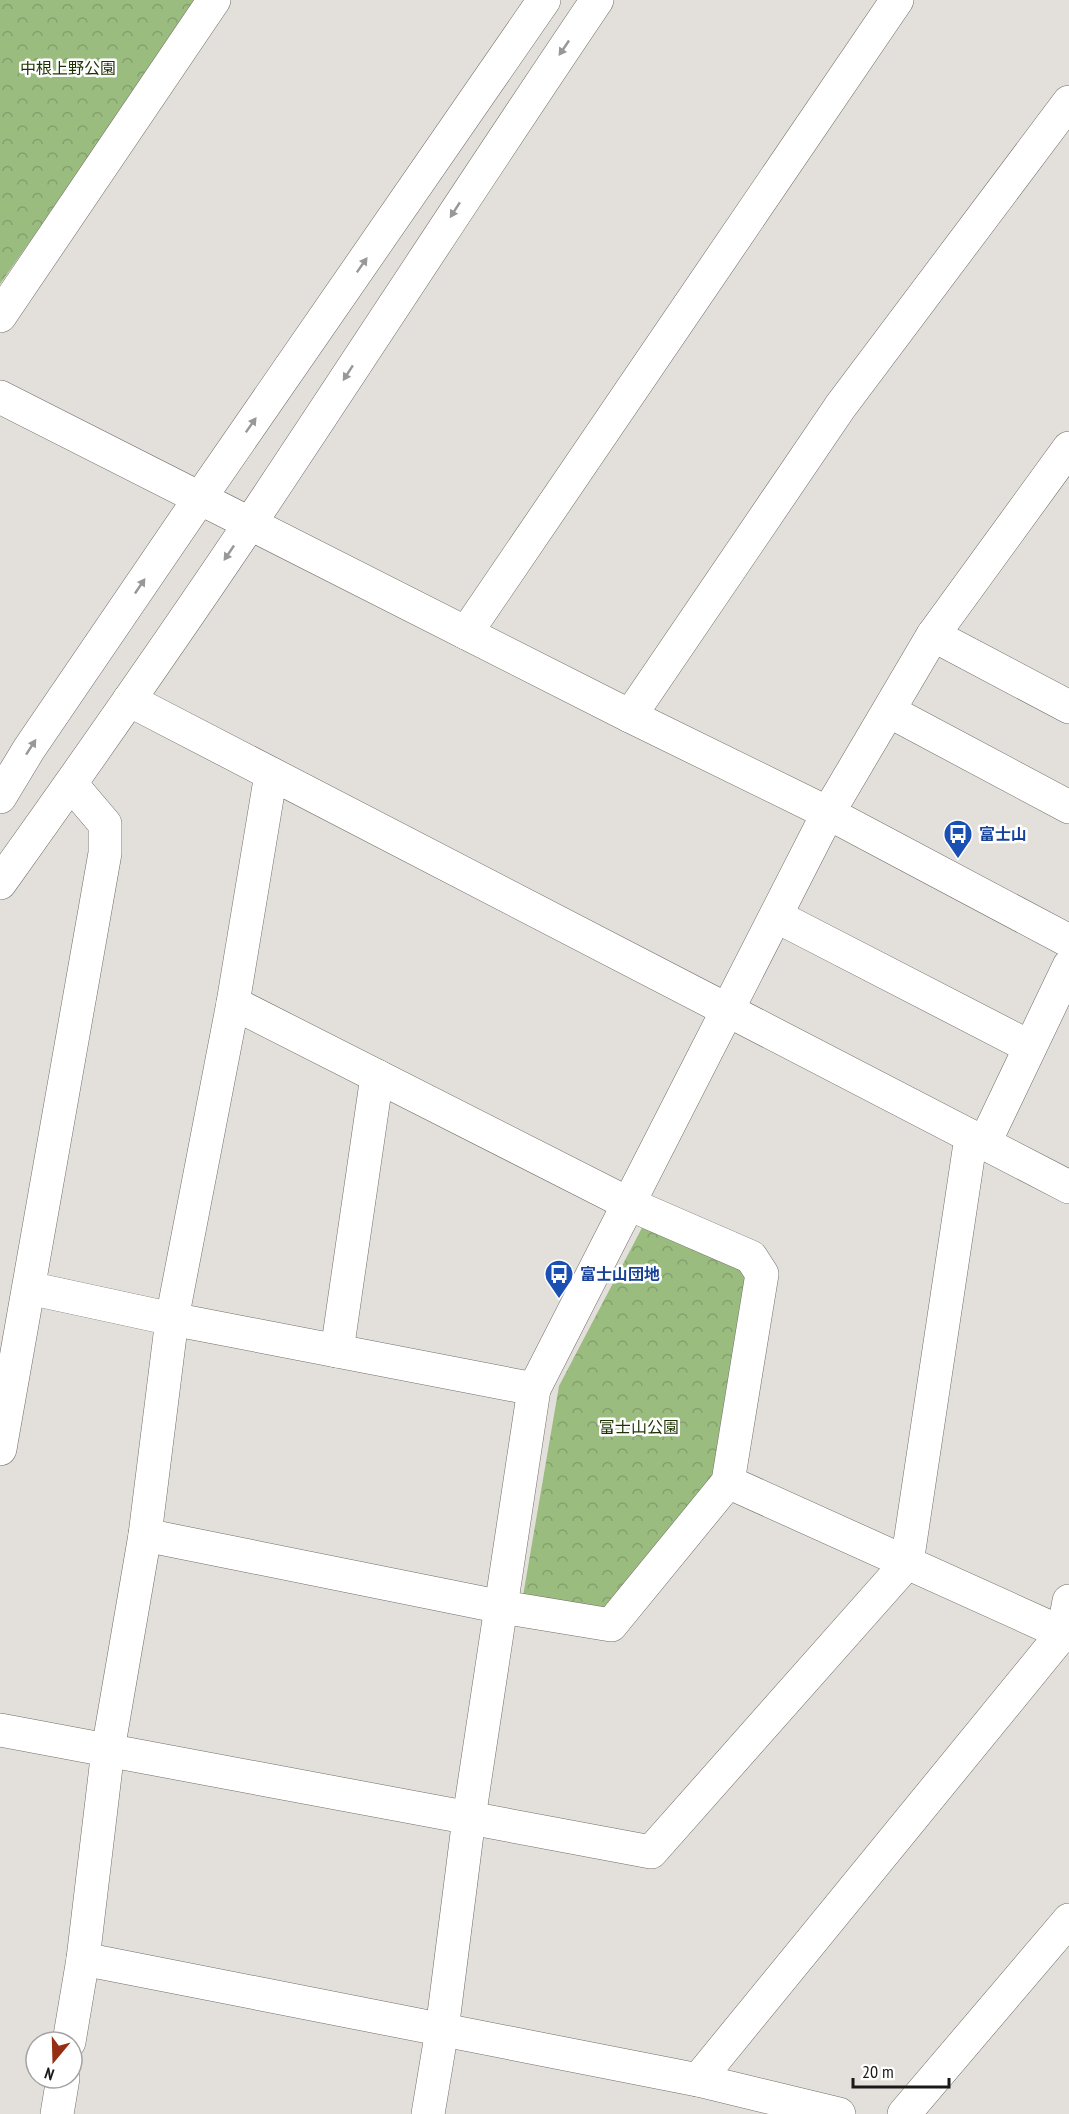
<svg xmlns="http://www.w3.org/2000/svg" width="1069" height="2114" font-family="'PT Sans Narrow','Noto Sans JP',sans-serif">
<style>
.park{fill:url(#park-crowns)}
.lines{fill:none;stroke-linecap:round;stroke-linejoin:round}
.street-casing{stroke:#716d69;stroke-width:34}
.secondary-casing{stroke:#716d69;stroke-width:34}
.street{stroke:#fff;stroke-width:33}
.secondary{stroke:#fff;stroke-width:33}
.oneway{fill:#989897}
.labels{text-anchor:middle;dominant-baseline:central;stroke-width:5;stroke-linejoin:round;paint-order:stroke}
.park-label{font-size:16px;fill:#1c3301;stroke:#fff}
.transit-label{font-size:16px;font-weight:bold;fill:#164399;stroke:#fff;text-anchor:start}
</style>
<defs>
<pattern id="park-crowns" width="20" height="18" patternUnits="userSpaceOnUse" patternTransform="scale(1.5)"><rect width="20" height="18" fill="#9abc7f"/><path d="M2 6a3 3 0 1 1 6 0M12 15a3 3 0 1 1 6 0" fill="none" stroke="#84a16d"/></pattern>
</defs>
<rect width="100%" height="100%" fill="#e3dfda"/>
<g class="park">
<path d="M0 0H200L0 284Z"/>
<path d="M644 1224 752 1271 717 1479 608 1614 523 1596 559 1386Z"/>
</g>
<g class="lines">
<g class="street-casing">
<g id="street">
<path d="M0 316 214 0"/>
<path d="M466 633 897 0"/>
<path d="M933 635 1069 707"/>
<path d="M129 700 1069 1187"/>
<path d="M889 711 1069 807"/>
<path d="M630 716 840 407 1069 102"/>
<path d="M776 916 1030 1047"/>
<path d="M984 1144 1069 966"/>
<path d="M29 1288 172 1319 534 1389"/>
<path d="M337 1351 377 1076"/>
<path d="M0 1449 105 853V824L71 784"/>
<path d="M728 1482 1069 1636"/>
<path d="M145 1535 502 1607 611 1625 728 1482 762 1274 751 1257 629 1204 233 1003"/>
<path d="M0 1730 651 1852 907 1563 971 1137"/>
<path d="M83 1959 698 2080 839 2114"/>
<path d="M69 2042 83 1959 108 1750 145 1535 172 1319 233 1003 271 774"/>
<path d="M698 2080 1063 1633 1069 1601"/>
<path d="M57 2114 63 2078"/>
<path d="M428 2114 442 2030 469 1818 534 1389 828 813"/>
<path d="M904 2114 1069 1920"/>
</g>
</g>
<g class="secondary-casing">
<g id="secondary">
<path d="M0 397 630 716 828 813 1069 941"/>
<path d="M0 797 29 749 200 498 544 0"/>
<path d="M828 813 933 635 1069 448"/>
<path d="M0 883C85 764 169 644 251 522 367 348 480 173 597 0"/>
</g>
</g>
<use href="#street" class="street"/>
<use href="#secondary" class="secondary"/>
</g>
<defs><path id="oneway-solid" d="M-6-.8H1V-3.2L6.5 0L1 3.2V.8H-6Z" transform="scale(1.5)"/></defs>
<g class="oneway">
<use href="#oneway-solid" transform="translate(564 48) rotate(124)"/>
<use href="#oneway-solid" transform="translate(455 210) rotate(123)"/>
<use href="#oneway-solid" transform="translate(362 265) rotate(-55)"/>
<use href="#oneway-solid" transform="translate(348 373) rotate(123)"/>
<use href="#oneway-solid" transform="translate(251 425) rotate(-55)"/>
<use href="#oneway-solid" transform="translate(229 553) rotate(124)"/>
<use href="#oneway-solid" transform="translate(140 586) rotate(-56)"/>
<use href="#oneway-solid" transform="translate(31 747) rotate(-57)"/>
</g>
<defs>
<g id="bus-pin" transform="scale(1.5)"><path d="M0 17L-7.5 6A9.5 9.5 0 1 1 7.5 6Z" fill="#1a4fb4" stroke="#fff"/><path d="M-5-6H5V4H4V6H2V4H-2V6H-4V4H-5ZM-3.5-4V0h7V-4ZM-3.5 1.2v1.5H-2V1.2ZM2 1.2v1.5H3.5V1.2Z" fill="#fff"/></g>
</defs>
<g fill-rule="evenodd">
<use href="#bus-pin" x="958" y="834"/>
<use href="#bus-pin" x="559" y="1274"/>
</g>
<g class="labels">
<g class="park-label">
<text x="68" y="68">中根上野公園</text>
<text x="639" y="1427">富士山公園</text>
</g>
<g class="transit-label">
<text x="979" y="834">富士山</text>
<text x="580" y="1274">富士山団地</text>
</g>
</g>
<g transform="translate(54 2060) rotate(199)"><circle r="28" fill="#ffffff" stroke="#a4a3a3" stroke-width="1.5"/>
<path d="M0-4.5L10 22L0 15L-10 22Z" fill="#962e13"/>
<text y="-9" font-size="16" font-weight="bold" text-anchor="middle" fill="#1b1918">N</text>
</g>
<path d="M853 2078v9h96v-9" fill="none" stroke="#1b1918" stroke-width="3"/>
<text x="862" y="2078" font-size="18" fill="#1b1918" stroke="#ffffff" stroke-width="4.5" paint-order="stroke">20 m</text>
</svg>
